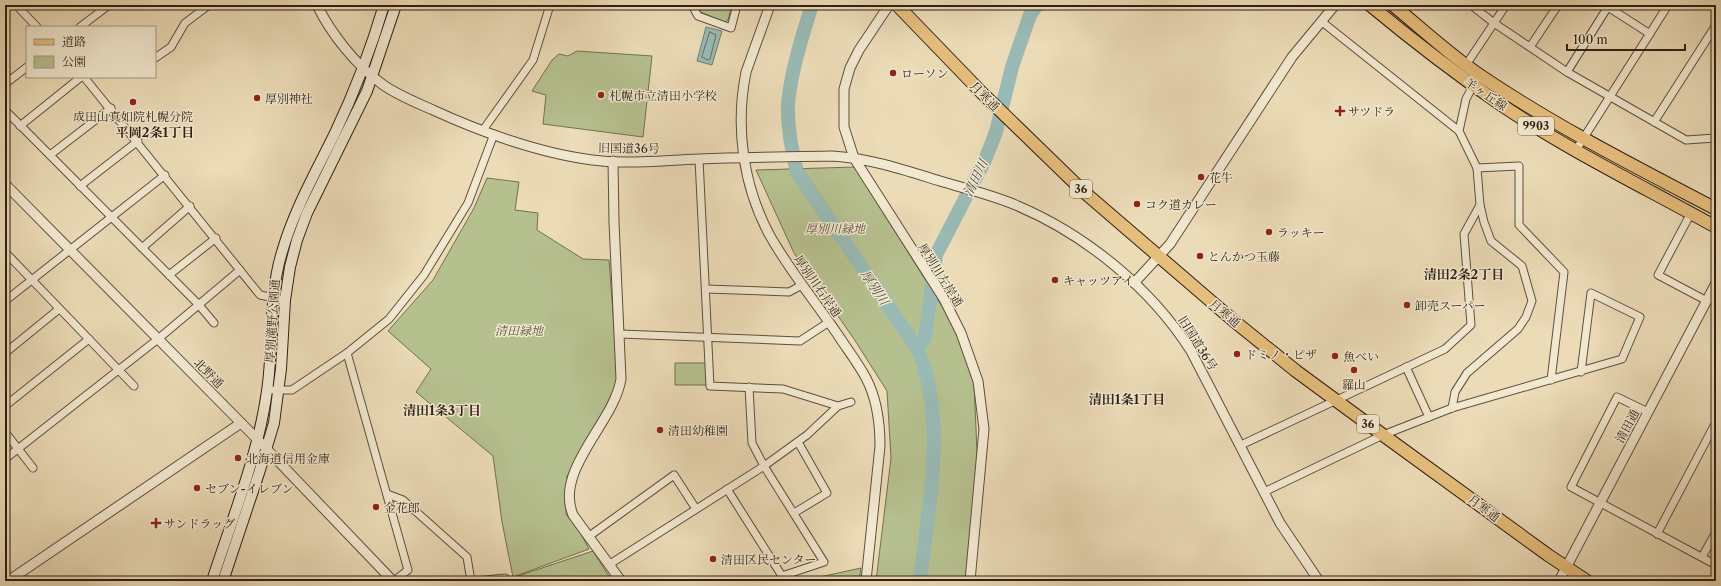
<svg xmlns="http://www.w3.org/2000/svg" width="1721" height="586" font-family="'Libre Caslon Text','Noto Serif JP',serif">
<style>
.green{fill:#b6c08f;stroke:#727050}
.water{fill:#99bab4;stroke:#6f7c73}
.lines{fill:none;stroke-linecap:round;stroke-linejoin:round}
.shore{stroke:#646c63;stroke-width:1}
.river{stroke:#99bab4;stroke-width:14}
.minor-casing{stroke:#5e4e3b;stroke-width:9}
.tertiary-casing{stroke:#5e4e3b;stroke-width:11}
.secondary-casing{stroke:#2f1f12;stroke-width:12}
.primary-casing{stroke:#2f1f12;stroke-width:14}
.trunk-casing{stroke:#2f1f12;stroke-width:14}
.minor{stroke:#f2e8d0;stroke-width:7}
.tertiary{stroke:#f2e8d0;stroke-width:9}
.secondary{stroke:#f2e8d0;stroke-width:10}
.primary{stroke:#e6be7c;stroke-width:12}
.trunk{stroke:#e6be7c;stroke-width:12}
.poi-dot{fill:#8f2418;stroke:#f2e8d0;stroke-width:1.5}
.labels{text-anchor:middle;dominant-baseline:central;stroke-width:3;stroke-linejoin:round;paint-order:stroke}
.shield{fill:#f2e8d0;stroke:#6a5b4b;stroke-width:1}
.shield-label{font-size:11px;font-weight:bold;fill:#2f1f12}
.poi-label{font-size:12px;fill:#2f1f12;stroke:#f2e8d0;text-anchor:start}
.street-label{font-size:12px;fill:#2f1f12;stroke:#f2e8d0}
.park-label{font-size:12px;font-style:italic;fill:#584f38;stroke:#f2e8d0}
.neighbourhood-label{font-size:13px;font-weight:bold;fill:#2f1f12;stroke:#f2e8d0}
.water-label{font-size:13px;font-style:italic;fill:#4f4e43;stroke:#f2e8d0}
</style>
<rect width="100%" height="100%" fill="#ebdbb7"/>
<filter id="stains"><feTurbulence type="fractalNoise" baseFrequency=".005" numOctaves="4"/><feColorMatrix values="0 0 0 0 .2 0 0 0 0 .09 0 0 0 0 .02 0 0 0 .5 -.17"/></filter>
<radialGradient id="worn" r=".72"><stop offset=".6" stop-color="#630" stop-opacity="0"/><stop offset="1" stop-color="#630" stop-opacity=".3"/></radialGradient>
<g class="green">
<path d="M700 5H732L728 20 725 22 700 12Z"/>
<path d="M577 51 652 56 643 137 543 124 546 95 532 91 552 60 559 54 568 56Z"/>
<path d="M855 167 953 324 974 383 978 475 967 581H876L891 458 887 391 854 339 794 253 756 170Z"/>
<path d="M487 178 519 182 515 210 538 213 537 230 583 259 609 260 618 380 598 423 567 476 566 514 581 534 589 549 513 577 502 522 493 456 416 392 431 369 388 331 433 280 474 208Z"/>
<path d="M675 363H706L707 385H675Z"/>
<path d="M593 551 612 581H545L543 579 518 576Z"/>
<path d="M861 568 859 581H801Z"/>
</g>
<path class="water" d="M706 27 722 31 712 65 697 61Z"/>
<g class="lines">
<path class="shore" d="M710 32 716 35 710 59 708 60 702 57Z"/>
<g class="river">
<path d="M812 5C802 37 791 71 788 104 787 127 792 150 797 172L917 348C948 418 928 508 920 581"/>
<path d="M917 348 925 338 936 255 985 160 996 132 1012 67 1030 15 1037 5"/>
</g>
<g class="minor-casing">
<g id="minor">
<path d="M16 5 37 27"/>
<path d="M692 5 698 16 731 28 737 5"/>
<path d="M1471 5 1494 23 1567 72 1686 140 1716 138"/>
<path d="M1608 7 1650 34"/>
<path d="M1321 21 1459 131"/>
<path d="M80 27 109 5"/>
<path d="M1530 47 1558 5"/>
<path d="M155 58 171 47 185 23 209 5"/>
<path d="M1466 65 1506 5"/>
<path d="M1567 72 1609 5"/>
<path d="M84 77 260 295 285 300"/>
<path d="M5 84 27 67"/>
<path d="M5 110 199 305 214 323"/>
<path d="M1654 122 1716 25"/>
<path d="M20 126 81 77"/>
<path d="M483 130 533 60 550 5"/>
<path d="M1576 150 1668 5"/>
<path d="M50 155 111 108"/>
<path d="M699 159 710 386 783 389 838 406"/>
<path d="M1477 168 1519 166V225L1564 272 1551 380"/>
<path d="M80 186 138 141"/>
<path d="M1691 213 1658 275 1707 301"/>
<path d="M142 248 190 206"/>
<path d="M5 252 134 386"/>
<path d="M169 275 216 238"/>
<path d="M706 289 789 292 802 285"/>
<path d="M5 301 165 175"/>
<path d="M620 334 800 341 829 322"/>
<path d="M5 353 59 309"/>
<path d="M347 353 408 570 394 581"/>
<path d="M1406 367 1429 417"/>
<path d="M274 390H292L347 353 389 319 424 275 468 203 494 134"/>
<path d="M5 406 89 339"/>
<path d="M1452 408 1455 392 1467 373 1518 329 1526 317 1532 301 1522 266 1491 241 1484 222 1480 205"/>
<path d="M1648 412 1617 397 1571 487 1716 565"/>
<path d="M5 432 33 468"/>
<path d="M1241 445 1445 349 1471 325 1464 234 1480 205 1477 168 1459 131 1466 99 1475 82"/>
<path d="M5 459 158 339 240 270"/>
<path d="M727 489 782 576 824 562 764 466 752 443 749 387"/>
<path d="M1264 492 1383 435 1452 408 1622 359 1640 317 1591 293 1581 372"/>
<path d="M387 494 403 500 467 557 471 581"/>
<path d="M794 513 827 493 798 442"/>
<path d="M1657 534 1716 422"/>
<path d="M588 537 674 475 696 509"/>
<path d="M1702 557 1716 532"/>
<path d="M610 564 764 466 807 435 838 406 851 402"/>
<path d="M475 581 505 578 508 581"/>
</g>
</g>
<g class="tertiary-casing">
<g id="tertiary">
<path d="M317 5C331 34 356 65 382 84 397 95 415 102 433 110 483 133 547 156 602 161 634 164 667 160 699 159 743 157 787 157 832 156 869 158 904 170 940 181 966 189 993 195 1018 206 1086 235 1151 288 1191 351L1280 523 1319 581"/>
<path d="M770 5 746 72C735 127 743 185 769 234 789 270 815 301 838 335 847 349 858 363 866 378 877 399 880 423 880 446L866 581"/>
<path d="M889 5 859 50 850 68 844 89V127L854 158 944 299 961 333 978 381 984 429 970 581"/>
<path d="M613 161 614 222 621 379C614 423 554 470 573 515L621 581"/>
<path d="M5 184 257 439 393 581"/>
<path d="M1134 283 1170 244 1292 57 1335 5"/>
<path d="M8 581 241 423"/>
<path d="M1559 581 1716 283"/>
</g>
</g>
<g class="secondary-casing">
<g id="secondary">
<path d="M212 581C232 519 258 456 267 391 274 345 268 297 282 252 294 210 316 172 335 133 355 91 371 49 384 5"/>
<path d="M223 581 259 473 274 423 281 369 285 300 290 267 297 240 307 213 367 91 396 5"/>
</g>
</g>
<g class="primary-casing">
<g id="primary">
<path d="M1370 5C1412 40 1455 73 1500 104 1568 150 1644 187 1716 227"/>
<path d="M1393 5C1422 29 1450 55 1481 76 1555 126 1636 167 1716 209"/>
</g>
</g>
<g class="trunk-casing">
<path id="trunk" d="M897 5 982 93 1084 192 1234 321 1296 371 1383 435 1548 555 1587 581"/>
</g>
<use href="#minor" class="minor"/>
<use href="#tertiary" class="tertiary"/>
<use href="#secondary" class="secondary"/>
<use href="#primary" class="primary"/>
<use href="#trunk" class="trunk"/>
</g>
<g class="poi-dot">
<circle cx="893" cy="73" r="4"/>
<circle cx="601" cy="95" r="4"/>
<circle cx="257" cy="98" r="4"/>
<circle cx="133" cy="102" r="4"/>
<path d="M1338 105h4v4h4v4h-4v4h-4v-4h-4v-4h4z"/>
<circle cx="1201" cy="177" r="4"/>
<circle cx="1137" cy="204" r="4"/>
<circle cx="1269" cy="232" r="4"/>
<circle cx="1200" cy="256" r="4"/>
<circle cx="1055" cy="280" r="4"/>
<circle cx="1407" cy="305" r="4"/>
<circle cx="1237" cy="354" r="4"/>
<circle cx="1335" cy="356" r="4"/>
<circle cx="1354" cy="370" r="4"/>
<circle cx="660" cy="430" r="4"/>
<circle cx="238" cy="458" r="4"/>
<circle cx="197" cy="488" r="4"/>
<circle cx="376" cy="507" r="4"/>
<path d="M154 517h4v4h4v4h-4v4h-4v-4h-4v-4h4z"/>
<circle cx="713" cy="559" r="4"/>
</g>
<g class="labels">
<g class="shield">
<rect x="1518" y="117" width="36" height="18" rx="3"/>
<rect x="1070" y="180" width="22" height="18" rx="3"/>
<rect x="1357" y="415" width="22" height="18" rx="3"/>
</g>
<g class="shield-label">
<text x="1536" y="126">9903</text>
<text x="1081" y="189">36</text>
<text x="1368" y="424">36</text>
</g>
<g class="poi-label">
<text x="901" y="73">ローソン</text>
<text x="609" y="95">札幌市立清田小学校</text>
<text x="265" y="98">厚別神社</text>
<text x="1348" y="111">サツドラ</text>
<text x="133" y="116" text-anchor="middle">成田山真如院札幌分院</text>
<text x="1209" y="177">花牛</text>
<text x="1145" y="204">コク道カレー</text>
<text x="1277" y="232">ラッキー</text>
<text x="1208" y="256">とんかつ玉藤</text>
<text x="1063" y="280">キャッツアイ</text>
<text x="1415" y="305">卸売スーパー</text>
<text x="1245" y="354">ドミノ・ピザ</text>
<text x="1343" y="356">魚べい</text>
<text x="1354" y="384" text-anchor="middle">羅山</text>
<text x="668" y="430">清田幼稚園</text>
<text x="246" y="458">北海道信用金庫</text>
<text x="205" y="488">セブン-イレブン</text>
<text x="384" y="507">金花郎</text>
<text x="164" y="523">サンドラッグ</text>
<text x="721" y="559">清田区民センター</text>
</g>
<g class="street-label">
<text transform="translate(1486 94) rotate(34)">羊ヶ丘線</text>
<text transform="translate(985 96) rotate(45)">月寒通</text>
<text transform="translate(629 148) rotate(1)">旧国道36号</text>
<text transform="translate(941 275) rotate(58)">厚別川左岸通</text>
<text transform="translate(818 286) rotate(55)">厚別川右岸通</text>
<text transform="translate(1225 313) rotate(40)">月寒通</text>
<text transform="translate(272 321) rotate(-86)">厚別滝野公園通</text>
<text transform="translate(1198 343) rotate(58)">旧国道36号</text>
<text transform="translate(209 373) rotate(45)">北野通</text>
<text transform="translate(1627 426) rotate(-62)">清田通</text>
<text transform="translate(1484 508) rotate(36)">月寒通</text>
</g>
<g class="park-label">
<text x="835" y="228">厚別川緑地</text>
<text x="519" y="330">清田緑地</text>
</g>
<g class="neighbourhood-label">
<text x="155" y="132">平岡2条1丁目</text>
<text x="1464" y="274">清田2条2丁目</text>
<text x="1127" y="399">清田1条1丁目</text>
<text x="442" y="410">清田1条3丁目</text>
</g>
<g class="water-label">
<text transform="translate(975 178) rotate(-64)">清田川</text>
<text transform="translate(875 287) rotate(56)">厚別川</text>
</g>
</g>
<rect width="1721" height="586" fill="none" stroke="#ebdbb7" stroke-width="20"/>
<rect x="6" y="6" width="1709" height="574" fill="none" stroke="#2f1f12" stroke-width="2"/>
<rect x="10" y="10" width="1701" height="566" fill="none" stroke="#2f1f12"/>
<rect x="26" y="26" width="130" height="52" fill="#f2e8d0" stroke="#a49884"/>
<rect x="34" y="39" width="20" height="6" fill="#e6be7c" stroke="#a49884"/>
<text x="62" y="46" font-size="12" fill="#2f1f12">道路</text>
<rect x="34" y="56" width="20" height="12" fill="#b6c08f" stroke="#a49884"/>
<text x="62" y="66" font-size="12" fill="#2f1f12">公園</text>
<path d="M1567 44v6h118v-6" fill="none" stroke="#2f1f12" stroke-width="2"/>
<text x="1573" y="44" font-size="12" fill="#2f1f12" stroke="#f2e8d0" stroke-width="3" paint-order="stroke">100 m</text>
<rect width="100%" height="100%" filter="url(#stains)"/>
<rect width="100%" height="100%" fill="url(#worn)"/>
</svg>
